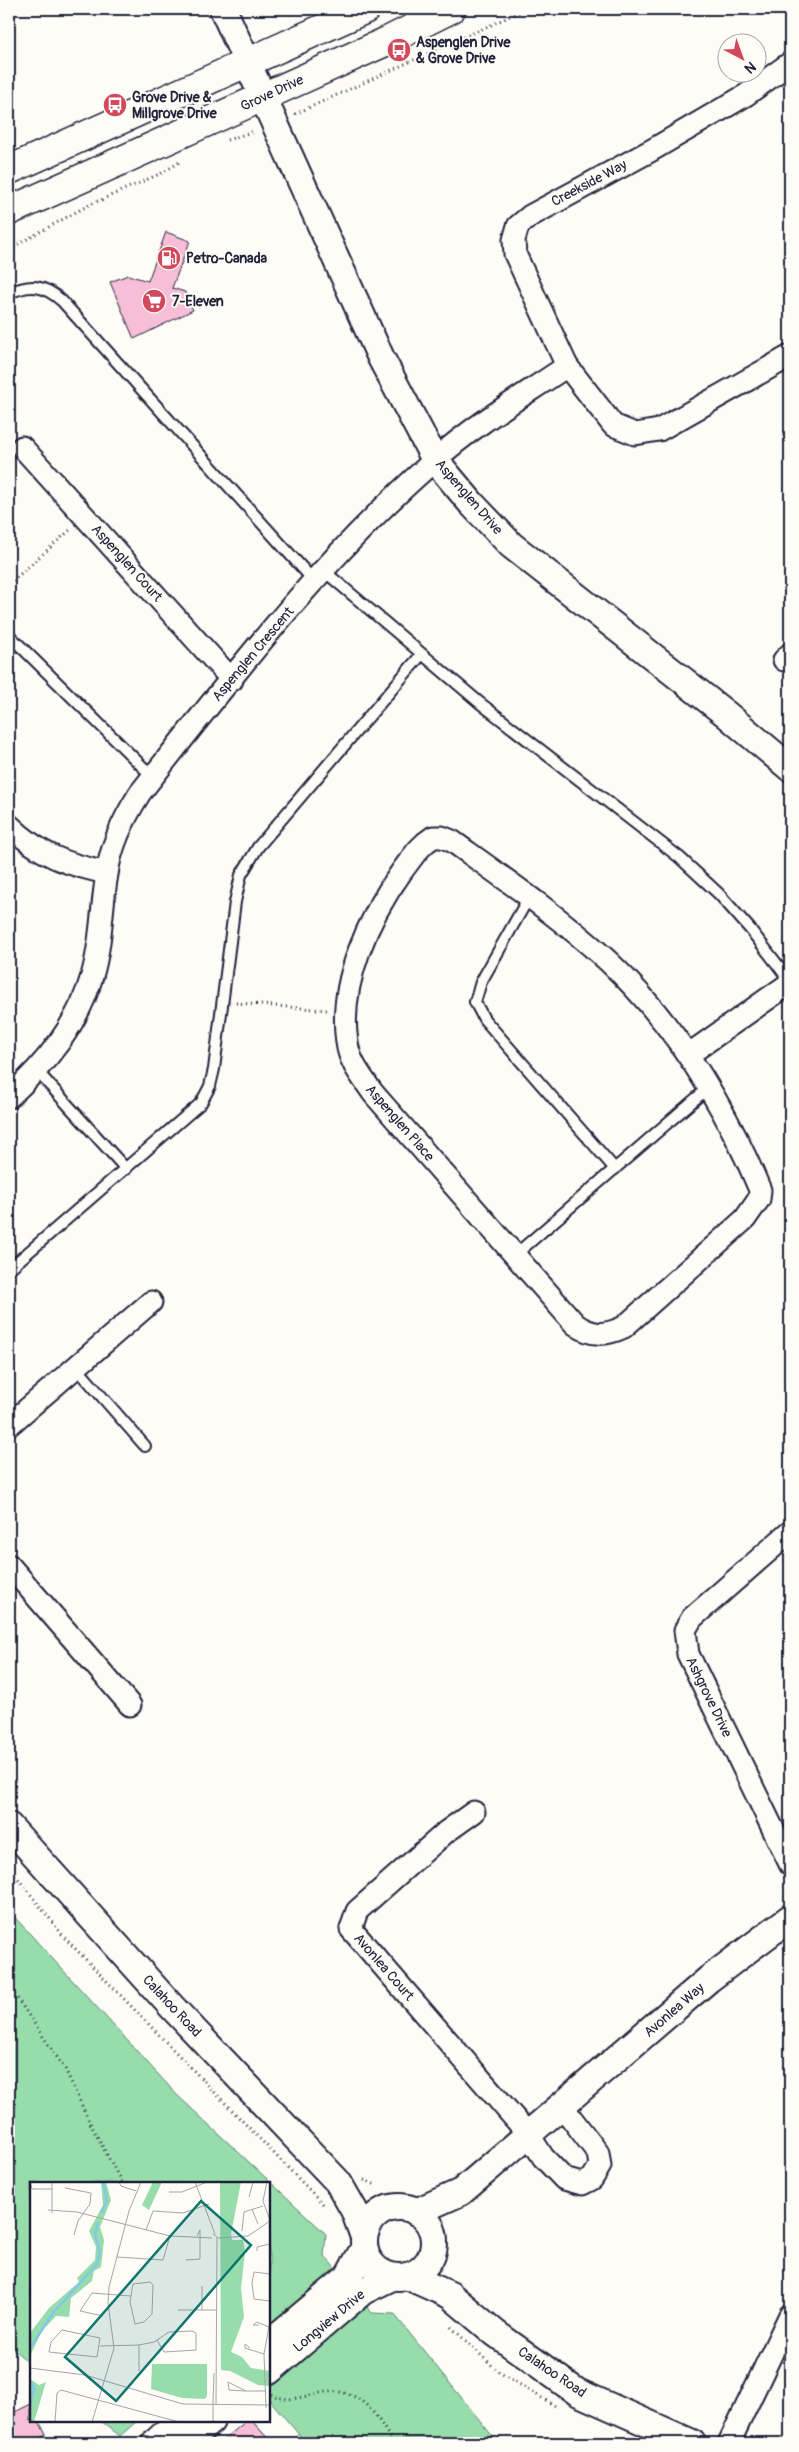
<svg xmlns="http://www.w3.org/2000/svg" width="799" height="2452" font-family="Pangolin,sans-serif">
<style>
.green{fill:#97ddab;stroke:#5c8073}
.building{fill:#f7bfd7;stroke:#22223b}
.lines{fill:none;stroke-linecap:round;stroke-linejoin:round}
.service-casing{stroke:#22223b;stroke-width:14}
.minor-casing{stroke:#22223b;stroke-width:25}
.tertiary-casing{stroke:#22223b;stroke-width:30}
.secondary-casing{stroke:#22223b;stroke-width:31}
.path{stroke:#22223b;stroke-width:3;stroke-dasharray:1 4;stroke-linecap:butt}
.service{stroke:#fdfcf7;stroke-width:10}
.minor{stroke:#fdfcf7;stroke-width:21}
.tertiary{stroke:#fdfcf7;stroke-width:26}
.secondary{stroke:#fdfcf7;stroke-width:28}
.labels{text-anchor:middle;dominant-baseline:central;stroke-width:4;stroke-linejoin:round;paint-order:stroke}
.poi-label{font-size:14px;font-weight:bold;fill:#22223b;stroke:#fdfcf7;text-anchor:start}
.street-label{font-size:14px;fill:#22223b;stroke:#fdfcf7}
.inset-river{fill:none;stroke:#85c7e6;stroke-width:2.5}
.inset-road{fill:none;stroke:#a5a5ac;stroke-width:1}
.view{fill:#0f766e;fill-opacity:0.15;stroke:#0f766e;stroke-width:2.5}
.inset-edge{fill:none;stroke:#22223b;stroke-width:2.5}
</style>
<rect width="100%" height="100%" fill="#fdfcf7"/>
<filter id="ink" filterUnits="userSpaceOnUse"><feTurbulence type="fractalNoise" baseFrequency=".02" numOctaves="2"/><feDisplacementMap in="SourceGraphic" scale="10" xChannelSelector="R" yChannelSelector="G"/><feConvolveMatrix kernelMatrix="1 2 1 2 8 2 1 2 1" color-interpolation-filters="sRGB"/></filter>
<g filter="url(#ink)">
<g class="green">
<path d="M9 1911 177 2095 326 2234 324 2255 372 2313 394 2314 498 2443H306L269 2399V2183H31V2364L9 2346Z"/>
<path d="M101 2421H137L120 2436Z"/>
</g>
<g class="building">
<path d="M166 232 190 241 172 288 185 292 193 310 134 339 110 282 128 275 148 281Z"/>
<path d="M31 2404V2421H39L46 2435 28 2443H9V2415Z"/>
<path d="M246 2421H252L272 2443H220Z"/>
</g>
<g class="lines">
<g class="service-casing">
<g id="service">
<path d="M9 293C31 283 44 285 62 301L314 581"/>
<path d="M323 570 480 703 679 857 719 894 750 929 790 981"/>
<path d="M9 635 153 777"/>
<path d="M529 897 481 982 475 1002 484 1019 615 1169"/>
<path d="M37 1071 126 1169"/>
<path d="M515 1255 708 1088"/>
<path d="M9 1269 201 1103 210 1086 214 1069 235 902 241 875 258 847 421 655"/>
<path d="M76 1367 145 1446"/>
</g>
</g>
<g class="minor-casing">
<g id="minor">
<path d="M790 63 746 95 652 150 530 216 518 226 514 240 515 254 567 366 613 425 635 434 659 430 790 356"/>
<path d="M22 447 232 680"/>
<path d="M784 660 790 654"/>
<path d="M9 825C40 855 65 864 107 873"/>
<path d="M433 837H442L452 841C505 879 560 917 608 961 675 1024 725 1106 760 1190L759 1199 745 1219 624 1327C605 1336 591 1336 575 1324L373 1093C362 1077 349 1062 347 1042 338 983 369 917 402 871 412 858 419 846 433 837Z"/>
<path d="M688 1055 790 983"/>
<path d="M9 1097C46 1063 78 1025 92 976 102 943 101 908 107 874 111 844 124 818 140 793 231 678 324 556 435 460 475 424 523 396 567 366"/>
<path d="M9 1425 151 1302"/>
<path d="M790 1532 692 1618 685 1630 688 1654 790 1864"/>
<path d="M9 1565 130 1705"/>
<path d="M474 1812 446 1832 357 1911 351 1929 529 2135 543 2157 564 2179 582 2184 592 2179 600 2166 598 2153 562 2106"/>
<path d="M729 2443 790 2315"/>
</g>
</g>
<g class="tertiary-casing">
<g id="tertiary">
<path d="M223 9 381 358 435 460 471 503 511 545 726 714 790 768"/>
<path d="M9 1826 172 2007 338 2182 354 2210 364 2237"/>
<circle cx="399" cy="2242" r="35"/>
<path d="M416 2212 461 2192 709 1979 790 1918"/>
<path d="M407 2276 450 2295 495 2333 577 2392 692 2443"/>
<path d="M269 2343 348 2277 364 2248"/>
<path d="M269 2371 363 2291 392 2277"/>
<path d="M155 2443 178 2421"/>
<path d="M184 2443 211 2421"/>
</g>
</g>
<g class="secondary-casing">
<g id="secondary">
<path d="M9 170 366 9"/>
<path d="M9 211 385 42 451 9"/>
</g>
</g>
<g class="path">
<path d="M295 114 526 9"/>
<path d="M227 140 255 131"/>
<path d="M9 249 87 206 164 172 181 161"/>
<path d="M9 584 70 530"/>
<path d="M236 1003 327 1010"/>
<path d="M9 1867 65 1938 324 2205"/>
<path d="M9 1986 65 2069 90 2123 122 2183"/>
<path d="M364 2180 376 2185"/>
<path d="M451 2327 499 2372 557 2407"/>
<path d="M271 2394C289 2404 302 2396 320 2393 360 2385 376 2414 393 2443"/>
<path d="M127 2443 134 2437"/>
</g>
<use href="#service" class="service"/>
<use href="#minor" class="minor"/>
<use href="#tertiary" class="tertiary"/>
<use href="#secondary" class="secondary"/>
</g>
</g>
<defs>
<g id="bus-disc" transform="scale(1.25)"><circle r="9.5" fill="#d1495b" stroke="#fdfcf7"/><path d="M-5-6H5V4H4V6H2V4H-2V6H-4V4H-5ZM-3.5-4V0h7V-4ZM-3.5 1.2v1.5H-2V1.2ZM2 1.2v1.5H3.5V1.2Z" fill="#fff"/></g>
<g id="fuel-disc" transform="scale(1.25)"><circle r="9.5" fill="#d1495b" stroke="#fdfcf7"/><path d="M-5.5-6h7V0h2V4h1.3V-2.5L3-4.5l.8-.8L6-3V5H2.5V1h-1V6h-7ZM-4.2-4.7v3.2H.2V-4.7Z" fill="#fff"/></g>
<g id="supermarket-disc" transform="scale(1.25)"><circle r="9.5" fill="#d1495b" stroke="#fdfcf7"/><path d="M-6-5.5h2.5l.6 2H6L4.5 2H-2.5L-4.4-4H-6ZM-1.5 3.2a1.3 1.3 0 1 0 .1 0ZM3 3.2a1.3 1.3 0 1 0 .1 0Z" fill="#fff"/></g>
</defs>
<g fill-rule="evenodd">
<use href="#bus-disc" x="399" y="50"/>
<use href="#bus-disc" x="115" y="105"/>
<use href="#fuel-disc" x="169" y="258"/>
<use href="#supermarket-disc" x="154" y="301"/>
</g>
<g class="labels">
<g class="poi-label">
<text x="416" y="42">Aspenglen Drive<tspan x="416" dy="16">&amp; Grove Drive</tspan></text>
<text x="132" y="97">Grove Drive &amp;<tspan x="132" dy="16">Millgrove Drive</tspan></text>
<text x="186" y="258">Petro-Canada</text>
<text x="172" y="301">7-Eleven</text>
</g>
<g class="street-label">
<text transform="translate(272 93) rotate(-25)">Grove Drive</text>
<text transform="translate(589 183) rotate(-28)">Creekside Way</text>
<text transform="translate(469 497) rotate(49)">Aspenglen Drive</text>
<text transform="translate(127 563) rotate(48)">Aspenglen Court</text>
<text transform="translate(253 654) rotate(-50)">Aspenglen Crescent</text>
<text transform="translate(400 1123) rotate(49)">Aspenglen Place</text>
<text transform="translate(709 1697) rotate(64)">Ashgrove Drive</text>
<text transform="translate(384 1967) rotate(49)">Avonlea Court</text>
<text transform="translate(172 2006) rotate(47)">Calahoo Road</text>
<text transform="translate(674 2010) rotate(-41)">Avonlea Way</text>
<text transform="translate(329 2321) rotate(-40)">Longview Drive</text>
<text transform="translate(552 2372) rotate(34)">Calahoo Road</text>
</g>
</g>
<g transform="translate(30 2182)">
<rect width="240" height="240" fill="#fdfcf7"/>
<path d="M71 0H76L81 18 70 45 74 58 71 85 64 89 62 99 41 116 39 135 26 134 12 149 0 174V151L19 126 49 100 47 96 65 78 66 65 59 49 73 23ZM123 0H132L119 28 112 23ZM190 0H211L201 52 202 58H213L215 70 211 106 214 135 201 170 212 175 221 186 240 189V204L228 203 200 189 191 188ZM122 182H177V214L175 217 152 216 121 207ZM0 197 9 203 16 200 4 240H0Z" fill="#97ddab"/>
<path class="inset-river" d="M71 31 77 19 73 0M0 166 23 131 67 82 70 70 65 52 68 40M0 200 4 205 0 225"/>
<path class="inset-road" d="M0 0 2 7H22M89 0 91 4 106 9M165 0 185 52M237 0 233 19 240 38M35 6 61 11 60 22 48 39 44 53M139 10H152L177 0M219 15 223 0M222 27 228 42M18 28 47 30 140 54 182 56M22 31V0M116 48 123 29 153 31 179 22M212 49 214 30 233 24M183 52 187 55 186 222M188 56 218 54 240 39M227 69V65L240 62M87 75 133 78 140 54M156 78 170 77V48L167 54M240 92 224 90 222 101 224 117 240 119M120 100 123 103 122 132 114 140 105 142 100 120 103 102ZM172 104V128M148 128H186M73 134 50 129 62 111 101 114M229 143H223L227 140 239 145M32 148 70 156 67 175 19 170 21 160ZM109 163V189M70 164 109 163 124 160 139 150 162 149 166 151V168L134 170 127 158M220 166 215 162V166L234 172M0 186 55 193 153 222 240 223M216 209 198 200 199 208 216 209H236M183 222 184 191M236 226 234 172 240 139M25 240 27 211 31 208 149 240M62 240 84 166 78 121 79 105 99 29 111 0M183 240V223"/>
<path class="view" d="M171 19 221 63 86 219 35 175Z"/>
<rect width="240" height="240" class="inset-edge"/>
</g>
<rect width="799" height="2452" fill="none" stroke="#fdfcf7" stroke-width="30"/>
<rect x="15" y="15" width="769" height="2422" fill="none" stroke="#22223b" stroke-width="2" filter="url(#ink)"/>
<g transform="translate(742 58) rotate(139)"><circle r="24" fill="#fdfcf7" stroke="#a5a5ac"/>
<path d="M0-4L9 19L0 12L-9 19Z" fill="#d1495b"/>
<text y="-8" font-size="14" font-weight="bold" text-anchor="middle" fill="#22223b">N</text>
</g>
</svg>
